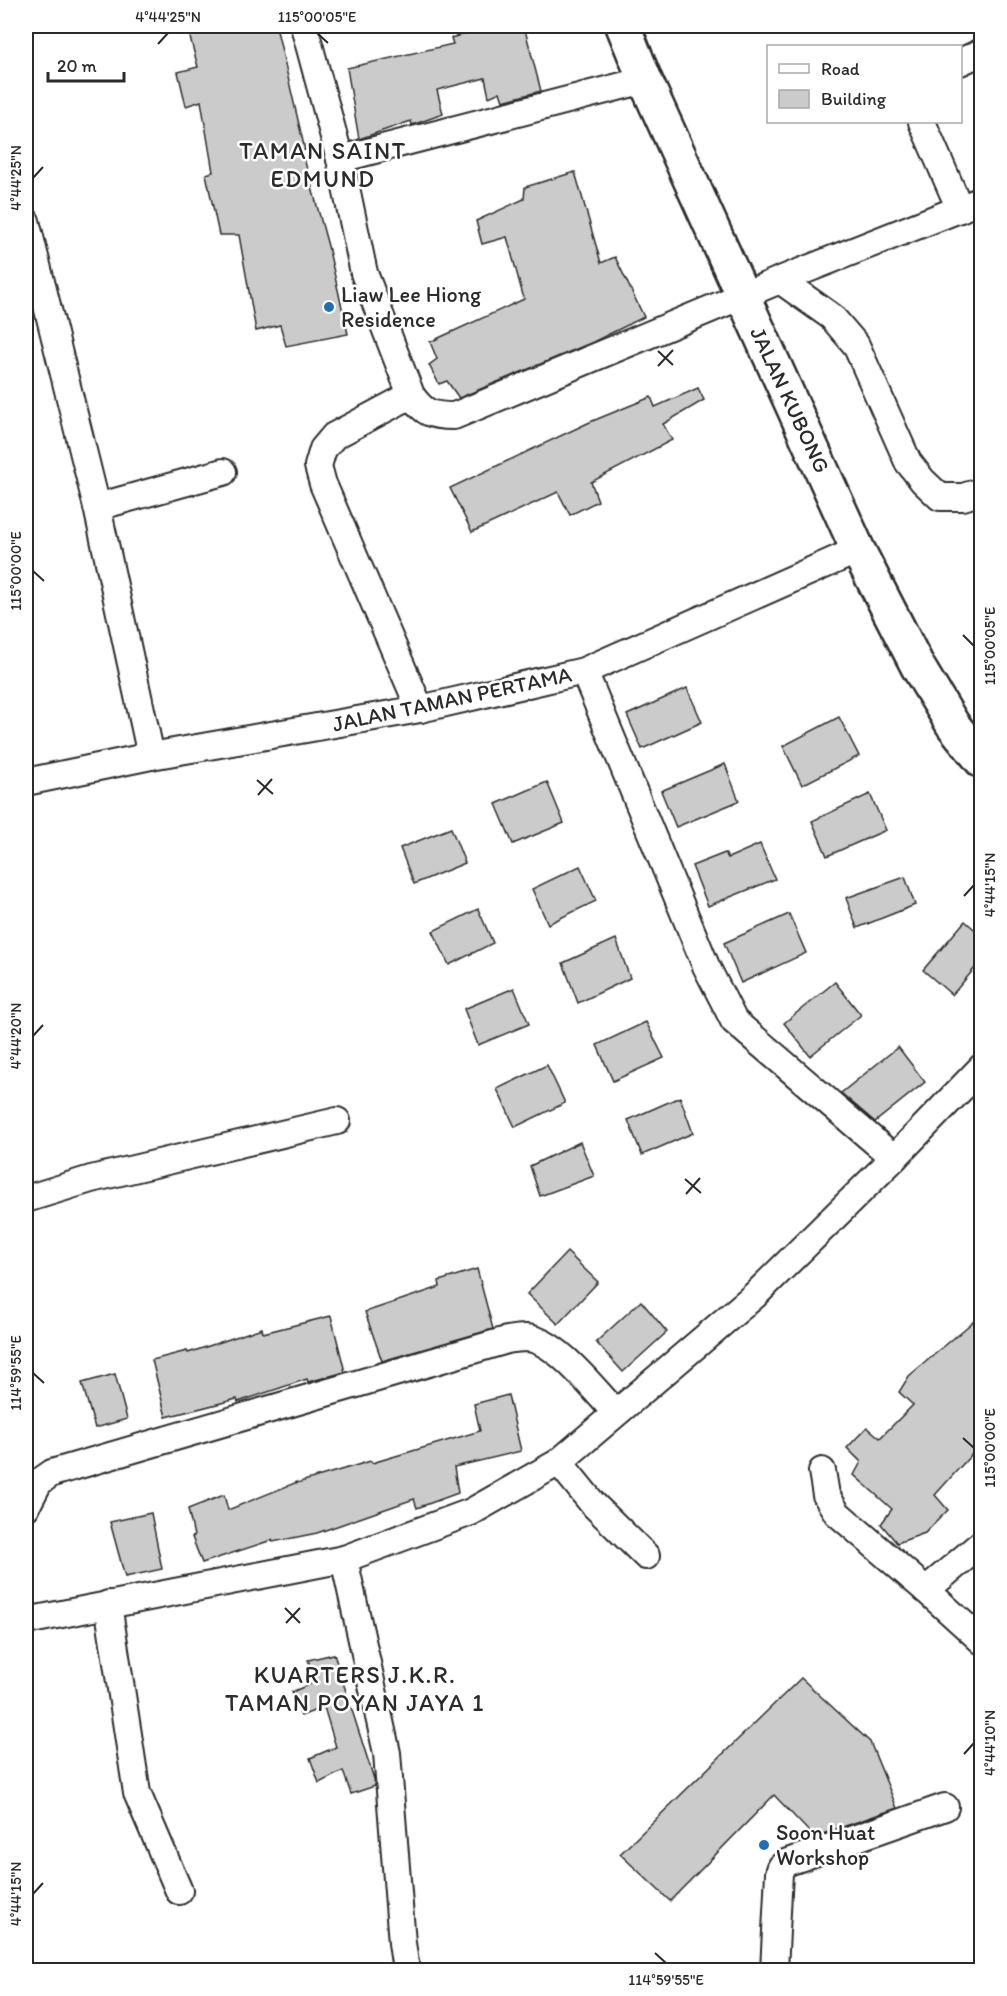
<svg xmlns="http://www.w3.org/2000/svg" width="1007" height="1996" font-family="Itim,sans-serif">
<style>
.building{fill:#cbcbcb;stroke:#2b2b2b;stroke-width:1.5}
.lines{fill:none;stroke-linecap:round;stroke-linejoin:round}
.minor-casing{stroke:#2b2b2b;stroke-width:30}
.trunk-casing{stroke:#2b2b2b;stroke-width:38}
.minor{stroke:#fff;stroke-width:26}
.trunk{stroke:#fff;stroke-width:33}
.ticks{fill:none;stroke:#2b2b2b;stroke-width:2}
.poi-dot{fill:#1f6fb2;stroke:#fff;stroke-width:2}
.labels{text-anchor:middle;dominant-baseline:central;stroke-width:5;stroke-linejoin:round;paint-order:stroke}
.poi-label{font-size:22px;fill:#2b2b2b;stroke:#fff;text-anchor:start}
.street-label{font-size:22px;fill:#2b2b2b;stroke:#fff}
.neighbourhood-label{font-size:24px;letter-spacing:1.5px;fill:#2b2b2b;stroke:#fff}
.neatline{fill:none;stroke:#2b2b2b;stroke-width:2}
.ticks-label{font-size:15px;text-anchor:middle;fill:#2b2b2b}
</style>
<rect width="100%" height="100%" fill="#fff"/>
<filter id="ink" filterUnits="userSpaceOnUse"><feTurbulence type="fractalNoise" baseFrequency=".0167" numOctaves="2"/><feDisplacementMap in="SourceGraphic" scale="12" xChannelSelector="R" yChannelSelector="G"/><feConvolveMatrix kernelMatrix="1 2 1 2 8 2 1 2 1" color-interpolation-filters="sRGB"/></filter>
<g filter="url(#ink)">
<g class="building">
<path d="M187 26H276L305 150 302 151 328 246 348 334 286 346 280 325 256 331 239 235H219L206 174 213 172 201 101 186 106 178 72 198 67Z"/>
<path d="M490 26H524L541 91 503 101 500 92 489 97 485 78 437 90 443 114 412 125 411 121 359 139 347 68 453 44 451 38Z"/>
<path d="M575 172 601 263 615 257 644 317 593 342 459 398 447 381 439 384 429 365 437 359 430 342 524 299 507 237 482 244 476 221 524 199 525 187Z"/>
<path d="M698 388 704 400 663 424 672 440 591 482 598 501 570 515 558 492 472 532 450 488 590 422 651 397 655 407Z"/>
<path d="M687 688 702 722 642 749 627 715Z"/>
<path d="M839 717 859 756 802 785 783 746Z"/>
<path d="M725 764 739 801 676 827 661 791Z"/>
<path d="M547 782 564 823 513 844 496 804Z"/>
<path d="M870 794 886 830 827 856 812 821Z"/>
<path d="M451 828 465 863 414 884 400 848Z"/>
<path d="M760 844 775 879 708 906 692 866 725 853 728 858Z"/>
<path d="M580 866 596 901 548 924 532 889Z"/>
<path d="M905 877 915 905 857 928 846 898Z"/>
<path d="M478 909 493 943 449 965 433 931Z"/>
<path d="M789 914 806 953 741 983 724 943Z"/>
<path d="M965 921 981 935V961L952 995 923 970Z"/>
<path d="M616 939 630 978 578 1003 563 963Z"/>
<path d="M835 982 861 1015 810 1056 784 1023Z"/>
<path d="M514 988 529 1024 478 1045 464 1009Z"/>
<path d="M646 1022 664 1058 613 1081 597 1045Z"/>
<path d="M898 1047 925 1082 875 1122 841 1093Z"/>
<path d="M547 1065 565 1103 515 1127 497 1089Z"/>
<path d="M680 1097 693 1133 642 1155 628 1120Z"/>
<path d="M580 1142 594 1176 540 1196 530 1166Z"/>
<path d="M567 1252 598 1282 558 1324 527 1294Z"/>
<path d="M477 1269 493 1329 382 1361 365 1312 440 1287 439 1281Z"/>
<path d="M641 1301 667 1332 623 1372 596 1342Z"/>
<path d="M981 1315V1444L935 1495 948 1510 925 1533 897 1543 881 1524 892 1509 854 1475 861 1462 847 1448 867 1427 880 1438 913 1405 899 1392 909 1376Z"/>
<path d="M331 1316 345 1372 308 1382 307 1379 238 1402 237 1399 166 1417 152 1360 187 1351 188 1353 262 1328 263 1333Z"/>
<path d="M115 1374 127 1419 95 1428 82 1383Z"/>
<path d="M508 1395 521 1451 454 1467 458 1493 417 1508 414 1499 317 1533 273 1542 272 1540 202 1563 192 1537 194 1536 188 1509 224 1495 228 1510 297 1482V1483L371 1461 372 1463 480 1431 474 1404Z"/>
<path d="M151 1513 162 1569 125 1577 110 1522Z"/>
<path d="M334 1654 374 1779 375 1786 351 1794 343 1771 319 1783 310 1758 336 1747 324 1707 301 1716 292 1692 317 1681 308 1660Z"/>
<path d="M801 1678 870 1742 897 1808 814 1837 774 1795 670 1901 620 1854Z"/>
</g>
<g class="lines">
<g class="minor-casing">
<g id="minor">
<path d="M304 26 340 159 364 273 411 395C424 413 431 416 454 416L780 280 982 200"/>
<path d="M960 62 982 52"/>
<path d="M922 122 960 209"/>
<path d="M340 159 645 80"/>
<path d="M26 221 97 507 151 756"/>
<path d="M780 280 832 317 856 345 908 462 923 481 940 497H963L982 491"/>
<path d="M411 395 334 436 323 449 318 466 323 484 420 709"/>
<path d="M97 507 223 472"/>
<path d="M584 671 706 966 734 1021 894 1158"/>
<path d="M26 782 151 756 420 709 584 671 858 550"/>
<path d="M26 1199 91 1179 337 1121"/>
<path d="M559 1462 593 1504 646 1556"/>
<path d="M822 1471 826 1495 837 1513 926 1590"/>
<path d="M26 1507 39 1482 52 1473 507 1340C513 1339 520 1338 526 1338 556 1339 596 1392 616 1413"/>
<path d="M982 1543 926 1590 982 1641"/>
<path d="M344 1559 387 1753 402 1943 406 1970"/>
<path d="M108 1604 137 1793 179 1891"/>
<path d="M26 1621 344 1559 471 1512 559 1462 755 1295 894 1158 982 1067"/>
<path d="M774 1970 779 1873 781 1867 788 1862 945 1807"/>
</g>
</g>
<g class="trunk-casing">
<path id="trunk" d="M623 26 645 80 858 550 918 667 953 725 982 761"/>
</g>
<use href="#minor" class="minor"/>
<use href="#trunk" class="trunk"/>
</g>
</g>
<path class="ticks" d="M317 33 328 43M158 44 168 33M33 178 43 167M658 351 673 365M658 366 673 350M33 571 44 581M963 635 974 646M257 780 273 794M258 795 272 779M964 896 974 885M33 1036 43 1025M685 1179 701 1193M686 1194 700 1178M33 1373 44 1383M963 1438 974 1448M285 1608 300 1623M286 1623 300 1608M964 1754 974 1743M33 1894 43 1883M655 1953 666 1963"/>
<g class="poi-dot">
<circle cx="329" cy="307" r="6"/>
<circle cx="764" cy="1845" r="6"/>
</g>
<g class="labels">
<g class="poi-label">
<text x="341" y="294">Liaw Lee Hiong<tspan x="341" dy="25">Residence</tspan></text>
<text x="776" y="1832">Soon Huat<tspan x="776" dy="25">Workshop</tspan></text>
</g>
<g class="street-label">
<text transform="translate(790 400) rotate(65)">JALAN KUBONG</text>
<text transform="translate(452 699) rotate(-12)">JALAN TAMAN PERTAMA</text>
</g>
<g class="neighbourhood-label">
<text x="323" y="150">TAMAN SAINT<tspan x="323" dy="28">EDMUND</tspan></text>
<text x="355" y="1674">KUARTERS J.K.R.<tspan x="355" dy="28">TAMAN POYAN JAYA 1</tspan></text>
</g>
</g>
<rect width="1007" height="1996" fill="none" stroke="#fff" stroke-width="66"/>
<rect x="767" y="45" width="195" height="78" fill="#ffffff" stroke="#aaaaaa" stroke-width="1.5"/>
<rect x="779" y="64" width="30" height="9" fill="#ffffff" stroke="#aaaaaa" stroke-width="1.5"/>
<text x="821" y="75" font-size="18" fill="#2b2b2b">Road</text>
<rect x="779" y="90" width="30" height="18" fill="#cbcbcb" stroke="#aaaaaa" stroke-width="1.5"/>
<text x="821" y="105" font-size="18" fill="#2b2b2b">Building</text>
<path d="M48 72v9h76v-9" fill="none" stroke="#2b2b2b" stroke-width="3"/>
<text x="57" y="72" font-size="18" fill="#2b2b2b" stroke="#ffffff" stroke-width="4.5" paint-order="stroke">20 m</text>
<rect x="33" y="33" width="941" height="1930" class="neatline"/>
<g class="ticks-label">
<text x="168" y="22">4°44'25"N</text>
<text x="317" y="22">115°00'05"E</text>
<text transform="translate(16 178) rotate(-90)" y="5">4°44'25"N</text>
<text transform="translate(16 571) rotate(-90)" y="5">115°00'00"E</text>
<text transform="translate(990 646) rotate(-90)" y="5">115°00'05"E</text>
<text transform="translate(990 885) rotate(-90)" y="5">4°44'15"N</text>
<text transform="translate(16 1036) rotate(-90)" y="5">4°44'20"N</text>
<text transform="translate(16 1373) rotate(-90)" y="5">114°59'55"E</text>
<text transform="translate(990 1448) rotate(-90)" y="5">115°00'00"E</text>
<text transform="translate(990 1743) rotate(-90)" y="5">4°44'10"N</text>
<text transform="translate(16 1894) rotate(-90)" y="5">4°44'15"N</text>
<text x="666" y="1985">114°59'55"E</text>
</g>
</svg>
